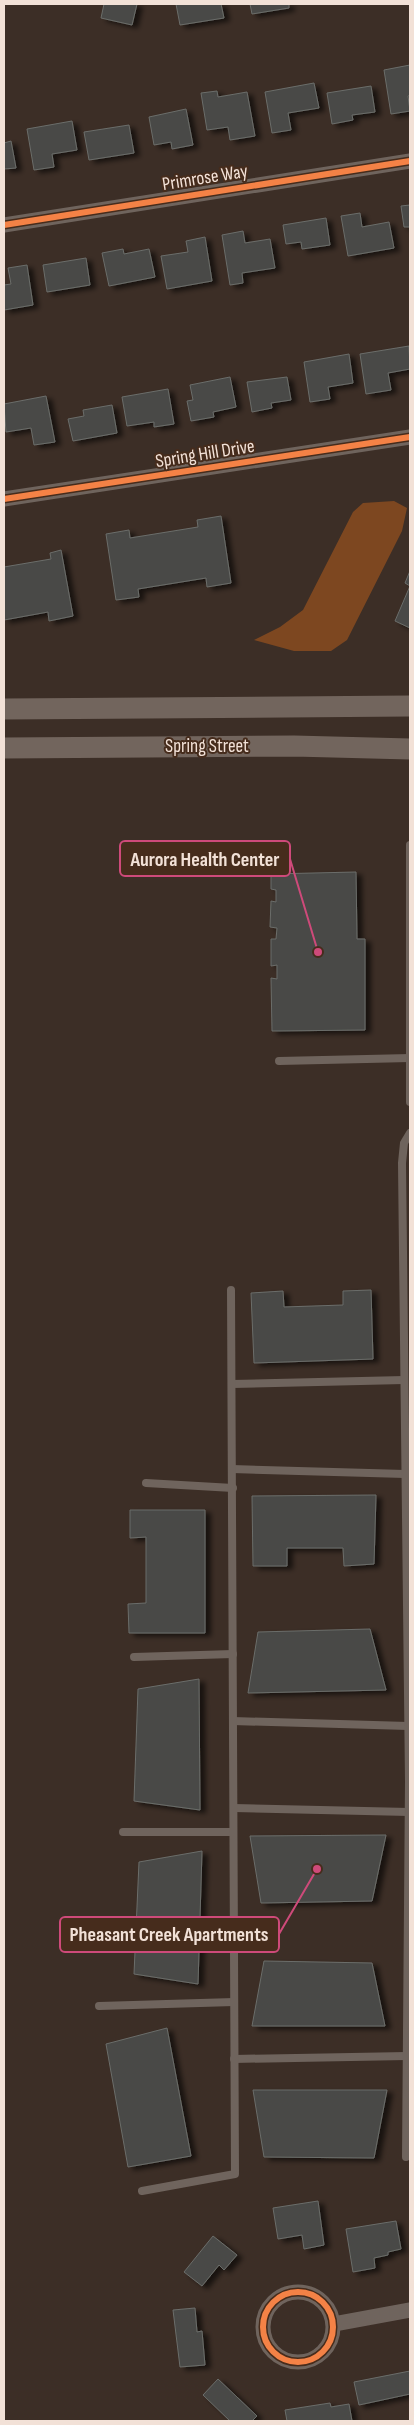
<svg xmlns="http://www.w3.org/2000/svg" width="414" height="2425" font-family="'Sofia Sans Condensed',sans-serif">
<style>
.water{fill:#7d4720}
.building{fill:#484946;stroke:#6b6d6a;filter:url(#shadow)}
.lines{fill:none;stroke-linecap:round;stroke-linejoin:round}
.service{stroke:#6f645d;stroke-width:8}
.minor{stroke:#6f645d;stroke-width:15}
.secondary{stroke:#72655d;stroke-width:21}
.cycleway-casing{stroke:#462c1c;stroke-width:9}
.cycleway{stroke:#f48246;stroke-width:6}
.labels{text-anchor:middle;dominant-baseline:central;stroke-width:4;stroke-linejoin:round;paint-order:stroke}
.street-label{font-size:19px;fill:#f2e1d7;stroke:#462c1c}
.leader{fill:none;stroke:#ce4a7a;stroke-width:2}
.callout-dot{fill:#ce4a7a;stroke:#462c1c;stroke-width:2}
.callout{fill:#462c1c;stroke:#ce4a7a;stroke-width:2}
.callout-label{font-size:20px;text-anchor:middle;font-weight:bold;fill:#f2e1d7}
</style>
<defs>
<filter id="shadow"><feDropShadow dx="5.5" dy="3" stdDeviation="2.5" flood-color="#0009"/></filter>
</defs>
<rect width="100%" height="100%" fill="#3c2e26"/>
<path class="water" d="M394 501 407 508 402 531 347 640 331 651H294L254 640 280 627 303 610 353 512 363 503Z"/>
<g class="building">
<path d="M104 4H137L132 25 101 18Z"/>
<path d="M176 4H221L224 18 180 25Z"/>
<path d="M250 4H289V8L252 14Z"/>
<path d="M410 65V95L408 96 410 111 391 114 384 70Z"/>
<path d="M314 83 319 108 288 113 291 130 272 133 265 92Z"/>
<path d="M371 86 375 112 352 115 353 120 332 124 327 93Z"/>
<path d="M217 91 218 97 247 92 255 136 230 140 228 127 207 130 201 93Z"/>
<path d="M186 109 193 145 172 149 171 142 154 145 149 117Z"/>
<path d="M72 121 77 150 52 154 54 167 34 170 27 129Z"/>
<path d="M129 125 134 153 89 160 84 132Z"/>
<path d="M11 141 16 168 4 169V143Z"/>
<path d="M410 205V227H404L401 206Z"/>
<path d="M360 213 362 227 389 222 394 248 348 256 341 216Z"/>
<path d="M326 218 330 245 302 249 301 242 286 244 283 225Z"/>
<path d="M243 231 245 243 270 239 275 268 242 273 243 283 230 285 222 235Z"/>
<path d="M205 237 212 281 167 289 161 256 188 252 186 241Z"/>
<path d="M123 249 124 254 149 249 155 277 109 286 102 253Z"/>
<path d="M86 258 90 285 47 292 43 265Z"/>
<path d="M27 265 33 305 4 310V285L11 284 8 268Z"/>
<path d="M409 346 410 369 388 373 391 390 366 394 360 354Z"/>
<path d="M349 354 353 383 328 387 330 399 310 402 304 362Z"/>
<path d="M230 377 236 407 213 412 214 417 191 421 187 401 193 400 190 385Z"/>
<path d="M287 377 291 400 271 403 272 408 252 412 247 382Z"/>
<path d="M168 389 174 424 154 427V422L127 426 122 397Z"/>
<path d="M46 396 55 442 34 445 31 428 6 432 4 404Z"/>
<path d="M112 405 117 433 73 441 68 419 84 416 83 410Z"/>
<path d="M221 516 231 583 207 587 206 578 138 589 139 597 116 600 106 534 129 530 130 538 198 527 197 520Z"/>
<path d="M61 550 73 616 49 621 48 612 4 620V567L51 559 50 553Z"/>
<path d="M410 571V628L395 621 410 586 405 583Z"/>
<path d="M356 872 357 939H365V1030L272 1031 271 978 277 979V965L271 966V939H276L277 928 270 927 271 901 276 902V890L271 889V874Z"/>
<path d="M371 1290 373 1359 254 1363 251 1293 283 1291 284 1307 343 1305V1291Z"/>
<path d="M376 1495 374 1564 344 1566 343 1548H287V1566H253L252 1496Z"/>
<path d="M130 1510H205V1633H129L128 1604 146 1603V1537L130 1538Z"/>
<path d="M370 1629 386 1690 248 1693 258 1632Z"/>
<path d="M199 1679 200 1810 134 1801 138 1689Z"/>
<path d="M386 1835 372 1901 261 1903 250 1836Z"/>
<path d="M202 1851 198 1984 134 1974 139 1862Z"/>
<path d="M264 1961 372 1963 385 2026H252Z"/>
<path d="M167 2028 191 2156 128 2167 106 2044Z"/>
<path d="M253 2090H387L374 2158 264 2157Z"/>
<path d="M318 2201 324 2245 304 2249 302 2235 278 2239 273 2208Z"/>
<path d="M396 2221 401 2249 388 2252V2255L374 2258 375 2268 353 2272 346 2229Z"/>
<path d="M213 2236 237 2255 224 2270 219 2265 202 2286 184 2272Z"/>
<path d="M195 2308 197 2332 202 2331 205 2365 180 2367 173 2310Z"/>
<path d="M410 2371V2394L359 2405 354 2382Z"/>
<path d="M218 2379 257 2416 252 2421H230L203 2395Z"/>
<path d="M330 2403 331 2407 349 2404 352 2421H287L285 2410Z"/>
</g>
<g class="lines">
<g class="service">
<path d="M410 845V1102"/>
<path d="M279 1061 410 1058"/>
<path d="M232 1384 404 1380"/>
<path d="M232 1469 405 1474"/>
<path d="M146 1483 233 1488"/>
<path d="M134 1657 233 1654"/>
<path d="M233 1721 408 1726"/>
<path d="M234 1808 409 1812"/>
<path d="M123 1832H233"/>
<path d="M99 2006 234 2002"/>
<path d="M234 2059 407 2056"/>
<path d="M406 2157 409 1782 402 1163 404 1143 410 1133"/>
<path d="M142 2191 235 2174 231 1290"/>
</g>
<g class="minor">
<path d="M4 225 410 161"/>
<path d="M4 499 410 437"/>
<circle cx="298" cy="2327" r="35"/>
<path d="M334 2324 410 2310"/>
</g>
<g class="secondary">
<path d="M4 709 410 706"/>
<path d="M4 748 294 746 410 749"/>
</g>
<g class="cycleway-casing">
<g id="cycleway">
<path d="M4 225 410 161"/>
<path d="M4 499 410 437"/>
<circle cx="298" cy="2327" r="35"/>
</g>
</g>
<use href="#cycleway" class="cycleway"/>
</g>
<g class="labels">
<g class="street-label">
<text transform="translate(205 178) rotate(-9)">Primrose Way</text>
<text transform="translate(205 454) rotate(-9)">Spring Hill Drive</text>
<text x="207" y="746">Spring Street</text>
</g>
</g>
<path class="leader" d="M318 952L290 859M317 1869L279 1934"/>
<g class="callout-dot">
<circle cx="318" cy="952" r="5"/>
<circle cx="317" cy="1869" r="5"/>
</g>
<g class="callout">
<rect x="120" y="841" width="170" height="35" rx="5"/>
<rect x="60" y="1917" width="219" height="35" rx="5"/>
</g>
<g class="callout-label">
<text x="205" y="866">Aurora Health Center</text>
<text x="169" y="1941">Pheasant Creek Apartments</text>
</g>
<rect width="414" height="2425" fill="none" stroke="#f2e1d7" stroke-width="10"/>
</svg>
